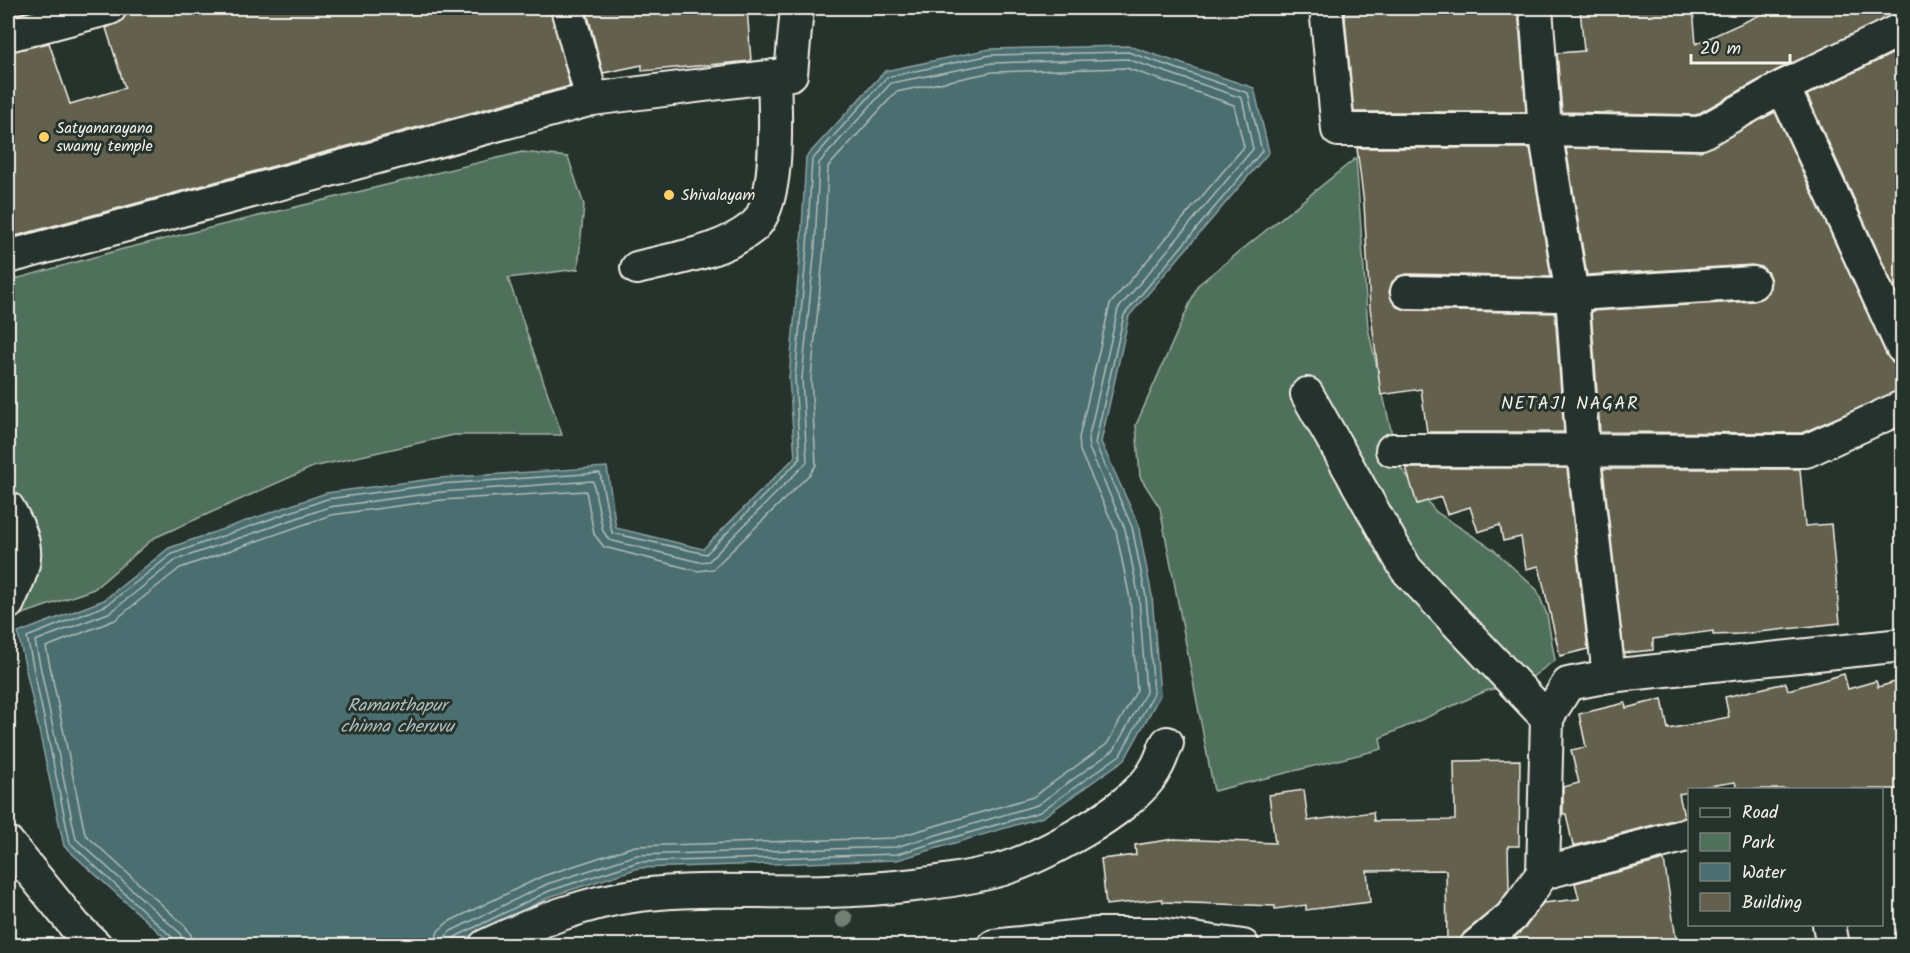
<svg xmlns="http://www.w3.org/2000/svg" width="1910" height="953" font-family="Kalam,sans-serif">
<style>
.green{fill:#4f715c;stroke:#a2b1a2;stroke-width:1.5}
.water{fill:#4b6e70;stroke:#8fa2a0;stroke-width:1.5}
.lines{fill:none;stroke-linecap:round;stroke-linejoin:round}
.shore{stroke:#b0bdb8;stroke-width:1.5}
.building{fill:#64604d;stroke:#f4f1e8;stroke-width:1.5}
.minor-casing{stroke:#f4f1e8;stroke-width:36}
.minor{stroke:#26332d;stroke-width:32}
.tree{fill:#737f75}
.poi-dot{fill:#ffd166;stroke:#26332d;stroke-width:2}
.labels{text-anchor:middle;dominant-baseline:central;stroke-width:6;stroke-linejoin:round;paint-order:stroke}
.poi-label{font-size:16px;fill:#f4f1e8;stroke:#26332d;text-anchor:start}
.neighbourhood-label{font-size:18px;letter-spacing:1.5px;fill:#f4f1e8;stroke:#26332d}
.water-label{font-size:18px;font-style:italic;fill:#b0bdb8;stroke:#26332d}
</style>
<rect width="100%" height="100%" fill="#26332d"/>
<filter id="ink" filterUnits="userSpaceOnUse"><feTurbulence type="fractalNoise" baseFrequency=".0167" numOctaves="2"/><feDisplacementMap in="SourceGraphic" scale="12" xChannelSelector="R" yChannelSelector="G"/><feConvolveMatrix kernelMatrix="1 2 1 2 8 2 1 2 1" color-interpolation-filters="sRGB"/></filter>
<g filter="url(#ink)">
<g class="green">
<path d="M522 152 568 157 584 205 578 269 508 278 562 435H454L313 467 154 538 94 589 20 615 8 596V281L123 249Z"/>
<path d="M1356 158 1368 328 1399 466 1436 512 1493 549 1537 590 1547 615 1555 660 1528 680 1486 691 1380 738 1382 749 1214 791 1160 508 1140 477 1136 425 1198 285Z"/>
</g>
<path class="water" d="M1129 46 1254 88 1269 152 1129 316 1101 442 1138 524 1152 596 1160 695 1125 759 1043 817 897 860 639 868 552 896 452 945H173L64 846 18 633 104 600 169 548 326 493 439 478 607 467 616 528 703 549 795 457 789 378 801 246 806 157 885 71 990 49Z"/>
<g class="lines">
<g class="shore">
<path d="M176 946 174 939 70 843 27 637 107 605 172 554 327 499 440 484 600 473 612 533 706 554 800 459 795 378 807 247 812 160 887 77 991 55 1128 52 1248 93 1262 151 1124 315 1095 443 1132 527 1146 597 1154 693 1120 755 1040 812 897 854 638 862 549 891 455 937 451 946"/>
<path d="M184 946 180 933 76 839 35 641 111 612 176 560 329 507 441 492 593 481 603 531 609 540 699 562 709 561 807 462 802 378 815 247 819 163 891 83 992 63 1127 59 1242 98 1253 149 1118 309 1088 440 1089 448 1125 529 1139 598 1146 692 1114 750 1037 805 896 847 637 855 547 884 451 931 445 937 444 946"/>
<path d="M193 946 191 935 186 927 85 834 46 647 115 620 180 568 331 515 442 500 586 491 594 534 604 547 698 571 713 569 810 474 816 465 811 378 824 248 828 167 896 92 993 72 1126 68 1234 105 1244 147 1110 304 1079 438 1080 451 1116 531 1130 599 1137 690 1107 744 1033 797 894 838 635 846 543 876 448 922 438 931 434 946"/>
</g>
</g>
<g class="building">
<path d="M8 8H38L8 17Z"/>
<path d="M127 8H550L570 86 8 238V52L49 43 70 104 125 88 106 28 122 21Z"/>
<path d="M586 8H747L751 61 642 71V65L603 73Z"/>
<path d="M1344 8H1518L1526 112H1354Z"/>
<path d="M1580 8H1693L1696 44 1775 8H1902V11L1775 71 1696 115 1562 112 1557 53 1584 51Z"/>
<path d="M1902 49V305L1807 95Z"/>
<path d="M1775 112 1886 354 1892 362 1902 365V389L1802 433 1600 432 1591 311 1754 301 1762 298 1769 292 1771 281 1768 273 1762 267 1752 265 1587 275 1566 148 1701 151Z"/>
<path d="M1357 148H1530L1551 277 1407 274 1399 276 1392 282 1389 292 1392 301 1397 307 1407 310 1555 313 1564 432H1427L1421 389 1381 395 1370 307 1364 204Z"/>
<path d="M1406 468H1567L1588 649 1560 656 1539 566 1526 569 1521 537 1503 541 1500 525 1478 532 1470 507 1447 514 1441 497 1417 504Z"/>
<path d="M1603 469H1800L1805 526 1831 524 1840 623 1741 634 1713 635V631L1653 639V650L1624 653Z"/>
<path d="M1844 674 1848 689 1876 681 1878 687 1902 680V789H1737L1735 782 1689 789V792L1679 794 1684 817 1573 846 1566 814H1563V787L1579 783 1571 750 1586 747 1579 714 1625 703 1626 708 1662 699 1668 729 1729 717 1725 697 1786 683 1788 690Z"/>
<path d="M1520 760 1519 846H1508L1509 890 1498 905 1464 933 1459 945H1447L1446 870 1367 871 1370 902 1306 910V905L1275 909V906L1163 902 1162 899 1106 905 1101 859 1136 855 1135 845 1174 839 1275 843 1269 795 1304 790 1308 821 1373 812 1374 821 1455 820 1454 761Z"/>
<path d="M1664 860 1677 945H1505L1525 928 1543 903 1579 899 1575 883Z"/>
</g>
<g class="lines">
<g class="minor-casing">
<g id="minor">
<path d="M567 8 592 99"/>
<path d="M1326 8 1338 130H1545L1701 133 1783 87 1902 29"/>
<path d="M1536 8 1545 130 1572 295 1583 451 1609 676"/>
<path d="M8 35 110 8"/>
<path d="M1783 87 1902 347"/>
<path d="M8 257 592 99 791 74 797 8"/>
<path d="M637 268C675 258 721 253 753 227 781 203 775 111 774 76"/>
<path d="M1407 292 1560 295 1753 283"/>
<path d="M1307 394 1406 569 1547 718"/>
<path d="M1392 450 1806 451 1902 407"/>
<path d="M8 508C32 551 27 560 8 603"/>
<path d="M8 843 75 926 96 946"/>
<path d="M1543 873 1690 834"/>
<path d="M1829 924 1833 946"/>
<path d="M485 946C536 922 585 902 640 895 702 887 765 893 827 891 878 890 954 883 1003 869 1032 860 1058 846 1085 830 1107 817 1144 792 1156 768 1161 760 1163 751 1167 743"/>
<path d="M994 946 1098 934H1158L1243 946"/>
<path d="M1476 946 1511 917 1543 873 1547 718 1568 684 1609 676 1902 645"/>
</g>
</g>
<use href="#minor" class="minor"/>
</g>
<circle class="tree" cx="844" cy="919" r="9"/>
</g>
<g class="poi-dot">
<circle cx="44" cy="137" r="6"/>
<circle cx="669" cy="195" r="6"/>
</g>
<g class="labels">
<g class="poi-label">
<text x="56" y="128">Satyanarayana<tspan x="56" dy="18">swamy temple</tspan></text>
<text x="681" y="195">Shivalayam</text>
</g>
<g class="neighbourhood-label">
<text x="1570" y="404">NETAJI NAGAR</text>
</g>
<g class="water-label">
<text x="397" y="706">Ramanthapur<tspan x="397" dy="21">chinna cheruvu</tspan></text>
</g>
</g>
<rect width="1910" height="953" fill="none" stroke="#26332d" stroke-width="30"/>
<rect x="15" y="15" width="1880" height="923" fill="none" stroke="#f4f1e8" stroke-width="2" filter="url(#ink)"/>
<rect x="1688" y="788" width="195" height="138" fill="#26332d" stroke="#787f78" stroke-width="1.5"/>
<rect x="1700" y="808" width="30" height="9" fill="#26332d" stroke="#787f78" stroke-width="1.5"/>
<text x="1742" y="818" font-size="18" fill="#f4f1e8">Road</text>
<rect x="1700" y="833" width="30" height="18" fill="#4f715c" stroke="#787f78" stroke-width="1.5"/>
<text x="1742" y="848" font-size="18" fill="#f4f1e8">Park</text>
<rect x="1700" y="863" width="30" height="18" fill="#4b6e70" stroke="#787f78" stroke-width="1.5"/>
<text x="1742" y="878" font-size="18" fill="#f4f1e8">Water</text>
<rect x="1700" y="893" width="30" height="18" fill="#64604d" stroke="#787f78" stroke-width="1.5"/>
<text x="1742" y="908" font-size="18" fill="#f4f1e8">Building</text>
<path d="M1691 54v9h99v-9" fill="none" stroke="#f4f1e8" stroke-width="3"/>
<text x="1700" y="54" font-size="18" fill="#f4f1e8" stroke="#26332d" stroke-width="4.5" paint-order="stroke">20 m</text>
</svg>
